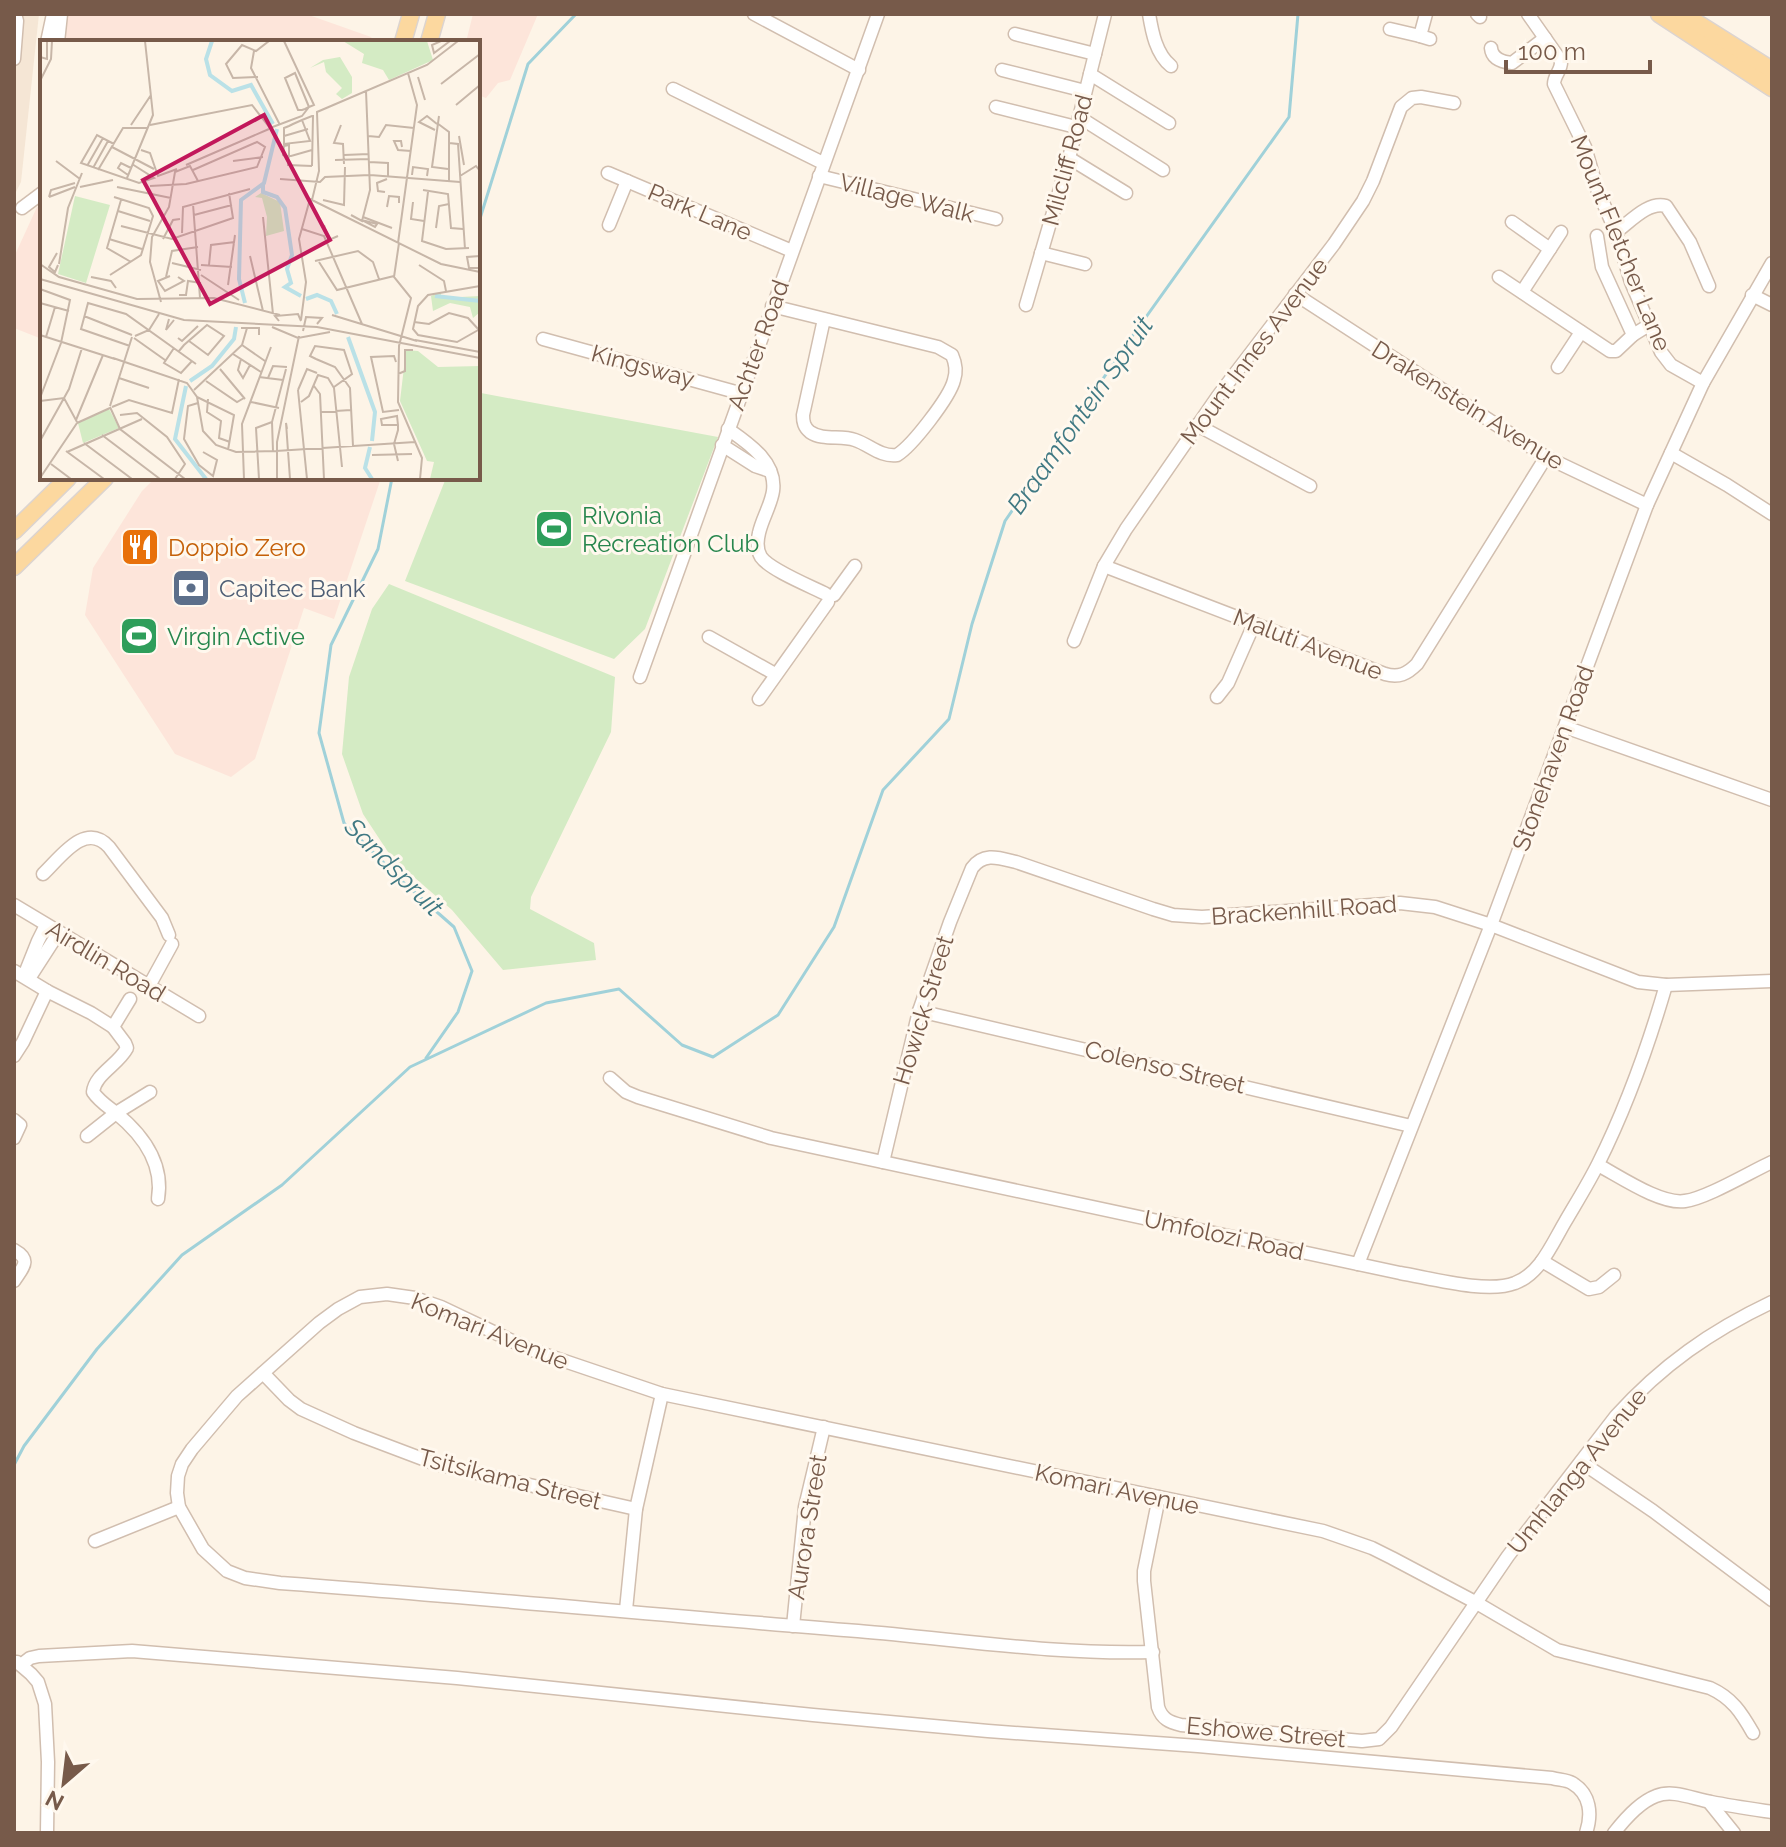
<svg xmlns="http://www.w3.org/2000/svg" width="1786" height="1847" font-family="Raleway,sans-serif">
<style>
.residential{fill:#f5e6d5}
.commercial{fill:#fde5da}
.green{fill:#d4ebc4}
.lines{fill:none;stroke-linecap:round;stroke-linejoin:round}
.stream{stroke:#a0d1d9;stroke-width:3}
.minor-casing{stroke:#d1beaf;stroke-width:15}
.major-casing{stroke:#dcd4d0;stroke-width:19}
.minor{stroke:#fff;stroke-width:12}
.major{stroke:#fcd89f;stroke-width:16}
.labels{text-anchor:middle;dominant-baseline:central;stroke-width:6;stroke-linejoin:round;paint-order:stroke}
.street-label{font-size:24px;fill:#775a4a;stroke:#fff8ee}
.leisure-label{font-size:24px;fill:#27864d;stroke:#fff8ee;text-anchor:start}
.food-label{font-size:24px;fill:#c56008;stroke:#fff8ee;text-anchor:start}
.service-label{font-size:24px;fill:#4e5e75;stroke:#fff8ee;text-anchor:start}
.water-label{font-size:26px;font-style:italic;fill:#407983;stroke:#fff8ee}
.inset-river{fill:none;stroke:#bae1e7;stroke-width:4}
.inset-road{fill:none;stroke:#c7b6a8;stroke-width:2}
.view{fill:#c2185b;fill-opacity:0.15;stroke:#c2185b;stroke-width:4}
.inset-edge{fill:none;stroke:#775a4a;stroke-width:4}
</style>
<rect width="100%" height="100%" fill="#fdf4e7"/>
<path class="residential" d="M14 14H39L21 182 14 196Z"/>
<g class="commercial">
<path d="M64 14H306L371 37 374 42H64Z"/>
<path d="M473 14H538L510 80 498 83 486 98 478 95V42H466Z"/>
<path d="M42 204V339L14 328V257L37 207Z"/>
<path d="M155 478H381L334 619 304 608 255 759 231 777 175 754 85 615 93 568 142 491Z"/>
</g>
<g class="green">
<path d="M481 393 718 437 645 629 614 659 405 581 446 478H478V399Z"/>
<path d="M389 584 615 677 611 732 531 897 530 909 594 943 596 960 503 970 452 910 392 858 363 814 342 754 349 677 372 609Z"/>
</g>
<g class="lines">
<g class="stream">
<path d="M478 225 528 64 576 14"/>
<path d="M392 478 378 549 331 645 319 733 344 823 404 883 454 927 472 971 458 1012 426 1058"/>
<path d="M14 1465 24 1446 97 1349 182 1255 282 1185 410 1067 546 1003 619 989 682 1045 713 1057 778 1015 834 927 883 790 949 719 972 624 1005 521 1131 338 1289 117 1298 14"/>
</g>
<g class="minor-casing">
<g id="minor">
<path d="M754 14 859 70"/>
<path d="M1149 14C1152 32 1156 54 1171 66"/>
<path d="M1426 14 1420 36 1430 39"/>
<path d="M1477 14 1480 17"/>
<path d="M1528 14 1561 61C1562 70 1554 75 1554 84L1585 147 1597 189 1616 232 1631 282 1661 352 1671 365 1703 383"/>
<path d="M1390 29 1420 36"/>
<path d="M1015 34 1095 54"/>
<path d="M47 42 53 14"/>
<path d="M58 42 61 14"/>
<path d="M1491 48C1492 59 1502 62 1512 63L1545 38"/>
<path d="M14 59 17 21 15 14"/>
<path d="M1002 70 1085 91"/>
<path d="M1090 74 1169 123"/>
<path d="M673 89 823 163"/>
<path d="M996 107 1076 127"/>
<path d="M1079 117 1163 170"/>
<path d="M1069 158 1126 193"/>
<path d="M608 173 792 251"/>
<path d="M819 176 996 219"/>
<path d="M22 208 42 193"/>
<path d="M1512 222 1550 249"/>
<path d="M609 225 627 181"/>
<path d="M1616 232C1630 222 1648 201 1666 206L1690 242 1709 286"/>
<path d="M1597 236 1602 267 1633 335"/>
<path d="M1041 253 1085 264"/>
<path d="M1499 277 1610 351H1616L1633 335 1649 325"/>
<path d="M1522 292 1561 232"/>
<path d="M1295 294 1546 457 1647 505"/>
<path d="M1752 295 1772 305"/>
<path d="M1026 305 1069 158 1105 14"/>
<path d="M772 306 938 347 952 355C956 364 957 371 954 380 950 397 912 446 897 455 880 457 870 445 855 440 841 435 823 441 810 432 804 427 803 422 803 415L824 319"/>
<path d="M543 339 743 394"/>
<path d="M1558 367 1581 332"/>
<path d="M1197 425 1310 486"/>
<path d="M728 429C748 443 777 462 773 491 771 505 762 519 759 533 757 541 756 549 761 557 770 570 810 586 826 594"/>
<path d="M722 445 755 466 770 471"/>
<path d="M1671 453 1727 485 1772 514"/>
<path d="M1104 566 1385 674C1399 678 1407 674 1417 664L1546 457"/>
<path d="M834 595 855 566"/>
<path d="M709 637 775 674"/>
<path d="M1074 641 1104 566 1126 529 1218 396 1334 244 1363 201 1373 181 1401 107 1412 98 1421 97 1454 103"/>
<path d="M640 677 878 14"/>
<path d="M1217 697 1228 683 1254 624"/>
<path d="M759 699 828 602"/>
<path d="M1565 727 1772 800"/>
<path d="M43 874C61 857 85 821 109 847L162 918 169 935"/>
<path d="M14 905 199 1016"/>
<path d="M14 971 47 991"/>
<path d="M24 976 38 941 46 925"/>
<path d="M30 977 59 932"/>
<path d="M149 986 172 944"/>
<path d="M919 1011 1411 1126"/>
<path d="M113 1027 125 1043 127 1048C118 1065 95 1074 93 1092 99 1101 107 1106 116 1113 143 1135 164 1163 158 1199"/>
<path d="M14 1056 23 1042 47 991 91 1013 113 1027 130 999"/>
<path d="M610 1078 626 1092 638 1097 771 1138 1400 1273C1430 1278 1487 1294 1515 1283 1540 1274 1552 1244 1565 1222 1576 1203 1588 1184 1598 1164 1627 1106 1648 1047 1666 985"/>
<path d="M14 1120 20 1125 14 1138"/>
<path d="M87 1136 116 1113 150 1092"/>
<path d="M883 1162 919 1011 950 922 972 868C984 852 999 858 1016 862L1153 909 1173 915 1202 917 1400 903 1435 907 1491 925 1638 982 1666 985 1772 981"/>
<path d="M1598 1165C1619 1176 1661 1205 1685 1201 1707 1198 1750 1172 1772 1162"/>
<path d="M14 1250C32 1260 23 1267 14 1281"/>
<path d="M1542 1261 1589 1289 1599 1287 1614 1275"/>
<path d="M1358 1264 1491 925 1647 505 1703 383 1772 263"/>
<path d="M263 1373 289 1400 301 1409 354 1433 436 1464 636 1509"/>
<path d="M1581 1462 1653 1511 1772 1600"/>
<path d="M1159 1497 1144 1571V1581L1158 1707C1162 1719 1169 1722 1181 1725L1362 1741 1379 1739 1391 1727 1508 1556 1616 1416C1662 1365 1711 1331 1772 1302"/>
<path d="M95 1541 179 1507"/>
<path d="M626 1610 636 1509 662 1394"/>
<path d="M793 1626 805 1507 824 1427"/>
<path d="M1153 1652C1054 1655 956 1639 858 1631 665 1616 473 1597 280 1583L245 1578 227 1571 203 1549 179 1507 177 1493 178 1476 182 1464 192 1449 237 1396 319 1323 338 1309 360 1297 387 1294 415 1298 441 1307 529 1349 662 1394 1323 1531 1372 1548 1392 1558 1475 1602 1557 1650 1710 1688C1732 1698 1741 1712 1753 1733"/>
<path d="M17 1662 31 1674 38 1682 45 1704 48 1762 47 1833"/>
<path d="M21 1665 30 1658 39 1656 132 1651 457 1678 813 1715 988 1731 1198 1746 1552 1778C1559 1780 1567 1780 1572 1783 1591 1794 1592 1815 1586 1833"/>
<path d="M1709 1802 1734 1833"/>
<path d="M1614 1833C1624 1820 1640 1802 1656 1796 1673 1789 1693 1799 1711 1802 1731 1806 1752 1809 1772 1812"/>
</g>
</g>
<g class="major-casing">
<g id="major">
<path d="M1659 14 1772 88"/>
<path d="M1683 14 1772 70"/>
<path d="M403 42 411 14"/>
<path d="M429 42 437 14"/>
<path d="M14 531 68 478"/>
<path d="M14 567 105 478"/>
</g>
</g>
<use href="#minor" class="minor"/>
<use href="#major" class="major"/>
</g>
<defs>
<g id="stadium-square" transform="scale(2)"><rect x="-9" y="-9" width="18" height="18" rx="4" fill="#2e9e5b" stroke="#fff8ee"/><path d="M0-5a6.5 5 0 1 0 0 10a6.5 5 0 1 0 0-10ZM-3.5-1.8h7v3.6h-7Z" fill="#fff"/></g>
<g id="restaurant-square" transform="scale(2)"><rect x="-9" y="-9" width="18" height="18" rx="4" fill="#e8710a" stroke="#fff8ee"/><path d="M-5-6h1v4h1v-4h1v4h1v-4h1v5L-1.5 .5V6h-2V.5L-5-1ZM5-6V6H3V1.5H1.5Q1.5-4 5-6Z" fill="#fff"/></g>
<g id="bank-square" transform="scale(2)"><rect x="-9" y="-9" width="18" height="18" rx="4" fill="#5c6f8a" stroke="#fff8ee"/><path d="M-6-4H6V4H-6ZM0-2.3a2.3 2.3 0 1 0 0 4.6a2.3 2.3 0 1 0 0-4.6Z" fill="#fff"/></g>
</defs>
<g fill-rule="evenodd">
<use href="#stadium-square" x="554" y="529"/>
<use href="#restaurant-square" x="140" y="547"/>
<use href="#bank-square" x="191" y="588"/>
<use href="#stadium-square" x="139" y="636"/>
</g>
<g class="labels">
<g class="street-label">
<text transform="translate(1067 160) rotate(-75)">Milcliff Road</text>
<text transform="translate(907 198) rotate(14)">Village Walk</text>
<text transform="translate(700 212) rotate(23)">Park Lane</text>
<text transform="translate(1621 243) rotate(68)">Mount Fletcher Lane</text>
<text transform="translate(758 345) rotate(-70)">Achter Road</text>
<text transform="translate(1254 351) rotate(-53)">Mount Innes Avenue</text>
<text transform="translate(643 366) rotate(15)">Kingsway</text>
<text transform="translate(1468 405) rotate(32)">Drakenstein Avenue</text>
<text transform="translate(1308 644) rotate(21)">Maluti Avenue</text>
<text transform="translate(1553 758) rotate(-70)">Stonehaven Road</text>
<text transform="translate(1304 910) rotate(-4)">Brackenhill Road</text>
<text transform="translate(106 961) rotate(31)">Airdlin Road</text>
<text transform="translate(923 1010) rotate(-73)">Howick Street</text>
<text transform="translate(1165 1067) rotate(13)">Colenso Street</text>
<text transform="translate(1224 1235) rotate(12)">Umfolozi Road</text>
<text transform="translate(490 1331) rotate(22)">Komari Avenue</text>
<text transform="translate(1577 1471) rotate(-51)">Umhlanga Avenue</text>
<text transform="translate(510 1479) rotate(14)">Tsitsikama Street</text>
<text transform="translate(1117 1489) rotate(12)">Komari Avenue</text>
<text transform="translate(807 1527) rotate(-81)">Aurora Street</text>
<text transform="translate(1266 1732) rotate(5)">Eshowe Street</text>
</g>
<g class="leisure-label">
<text x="582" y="515">Rivonia<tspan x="582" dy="28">Recreation Club</tspan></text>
<text x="167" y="636">Virgin Active</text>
</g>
<g class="food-label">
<text x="168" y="547">Doppio Zero</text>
</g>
<g class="service-label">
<text x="219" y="588">Capitec Bank</text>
</g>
<g class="water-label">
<text transform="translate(1080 415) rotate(-55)">Braamfontein Spruit</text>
<text transform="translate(394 867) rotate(45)">Sandspruit</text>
</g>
</g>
<g transform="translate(40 40)">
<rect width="440" height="440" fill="#fdf4e7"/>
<path d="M303 1H387L393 20 349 40 343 30 322 23 324 14ZM300 17 312 37V53L302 59 296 54 302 48 286 32 284 22 270 28 283 20ZM221 153 240 162 244 191 226 196 227 177 222 158 215 157ZM35 156 70 165 46 243 18 234ZM401 252V258L440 256V272L433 278 430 267 410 263 393 271 391 256ZM366 310 378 311 398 327 440 326V439H390L394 422 387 421 360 361ZM69 369 79 388 43 403 38 383Z" fill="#d4ebc4"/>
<path class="inset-river" d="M172 1 166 19 170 35 192 51 211 45 233 84M223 144V152L237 157 245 168 252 215 247 229 251 243 245 247 261 256M395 256 440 261M266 259 277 255 291 261 297 274M205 263 199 239 201 160 224 143 237 89M308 297 335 372 332 401M150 341 172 326 194 299 196 287M146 346 135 399 166 439M330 407 325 428 332 439"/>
<path class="inset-road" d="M244 1 274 65 269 67 265 69 262 70H258L245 38 255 33 269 67M401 1 392 5 394 13 410 1M214 11 211 28 240 85M0 17 7 19V1M218 37 193 38 186 24 202 5 216 11 229 1M378 37 385 60M0 41 11 19 12 1M401 44 440 14M416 65 440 45M399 76 392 127 408 129M262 80 270 101 244 104V88L249 86 253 84 262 80 272 76H273L272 126M397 83 409 92V141M91 85 111 55M110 85 212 65 230 88 262 76 269 67M301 85 294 103 303 104 304 124M395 90 379 82 387 76 397 84M244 96 268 89M328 96 339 97 346 85 374 88M419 96 424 125M409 103 418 104 425 209M74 104 57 95 41 123 99 143 114 138 92 124M72 107 114 129M362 107 361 101H354L358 110 371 111M101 110 110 113 118 136 137 129M304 115 329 114M295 120 329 119M16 121 40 139M193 121 223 117M329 122 348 123V136M146 125 229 89M47 126 63 98M272 126 248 125V120L249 116V105L244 106 243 115 245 116H251L272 110M53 128 68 101M58 130 83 88H108M88 135 78 128 81 123 91 128M372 135 373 127 388 129 387 136M420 136 436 126 440 131M87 138 113 75 105 1M240 139 280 142 285 137 330 135 420 142M110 146 146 144 217 127 225 107 217 102 153 130M40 147 73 140M77 147 131 158M383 150 408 154 411 188 423 189M345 152 338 151 337 143 347 139M388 152 382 201 406 209 429 208M9 157 11 150 35 143M9 157 35 147M81 160 67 208 91 222M272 160 279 131 277 72 387 25 418 1M283 160 304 165 305 127M373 162 371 179 384 181M153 164 160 258M347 167 349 156 359 157V163M78 171 110 181M154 175 192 165M311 175 322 181 330 150 326 51M223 177 233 274M323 177 352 188M322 180 335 187 337 184 322 180M284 185 289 200 298 196M81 186 132 199 193 178 189 153M396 188 399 166 409 164M262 189 284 196 322 284M142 193 143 167 210 149M69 199 102 209M123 199 133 180 140 179M358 203 377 65 368 33M359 203 354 237 371 258 359 306 358 362 382 418 380 439M17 213 9 227 15 232 18 225M210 216 223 271M440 216 427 217 429 228H440M275 221 318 211 333 222 339 239M279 222 297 250 354 236M132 223 161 230M0 224 19 237 97 259 174 258 240 275M19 224 28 168 42 133M161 225 192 227M169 225 171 205 195 202M379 225 404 241 406 251M70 235 101 215 113 176 109 168 74 157M161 235 199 260M130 236 118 241 125 251 144 241 138 237M51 237 71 241 76 248M126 237 132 211 158 207M0 239 144 280 277 287 440 318M188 245 195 195M440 246 388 255 378 266 373 289 378 295 417 302 440 289M0 249 30 260 21 303 0 358M139 255H146L148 241 161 243M121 262 110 222 112 197 129 167 135 132 150 126 158 141M0 263 29 271M292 275 377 301M44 276 92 295M129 279 126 290 134 280M261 280 266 242 259 199 270 159 401 224 440 232M239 281 235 276 258 274 261 281M374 282 389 284 409 273 428 278 439 290M232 287 258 298 290 292M201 288H219V295M263 291 266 277 282 278 277 284M0 295 75 319M95 296 109 290 119 274M6 297 15 267M94 298 125 320M138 298 142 301 158 286M375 300 440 312M202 305 225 321M90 306 41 289 48 263 86 274 156 324M134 308 124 323 141 333 152 321M139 311 144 305 167 285 184 296 168 315 149 301M193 314 221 332M73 318 147 343 157 357 163 391 176 405 196 412 236 411M201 319 198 330 203 338 210 325M276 319 295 327 310 348 313 406M276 319 270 316 275 306 304 310 312 334 294 347M356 322 354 316 331 317 343 372 359 370M180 329 205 359M358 334 365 331V310H373M219 337 243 340M79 338 109 348M228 338 233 326 247 327M166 341 197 362 204 358M274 346 280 354 284 439M154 350 202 305 207 288M258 350 267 439M258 350 267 329 277 333M157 357 194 375 188 410M168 359 167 372 181 381 179 398 190 402M0 361 24 358 37 382M211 362 239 368M261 362 269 356 278 335 288 338 294 348 302 427M158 363 148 366 144 399 159 425 173 436 177 420 163 412M70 366 92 297M70 367 80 389 145 439M72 367 89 360 132 373 139 339M280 372 311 370M80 375 97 373 127 397 145 424 135 439M36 380 63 315M37 383 70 368M358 385H342L341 379 357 376 358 385V390L354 404 358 421M247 389 246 383 250 439M62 395 120 439M0 401 29 349 42 308M44 403 92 439M26 411 64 439M233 411 232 382 246 329M236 411 375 402M27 412 102 379M332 415 372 414M11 424 31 439M0 438 37 383M204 439 202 384 231 307M219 439 216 388 232 382M237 439V402L259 296"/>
<path class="view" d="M224 75 290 200 170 264 103 140Z"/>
<rect width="440" height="440" class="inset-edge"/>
</g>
<rect width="1786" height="1847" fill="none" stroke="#775a4a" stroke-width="32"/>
<g transform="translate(64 1783) rotate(208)" stroke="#fff8ee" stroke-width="6" paint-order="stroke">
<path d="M0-6L14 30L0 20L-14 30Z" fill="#775a4a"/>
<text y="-12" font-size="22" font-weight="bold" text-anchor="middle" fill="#775a4a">N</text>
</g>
<path d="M1506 60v12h144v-12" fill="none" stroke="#775a4a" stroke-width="4"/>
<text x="1518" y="60" font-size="24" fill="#775a4a" stroke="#fff8ee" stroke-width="6" paint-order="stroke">100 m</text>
</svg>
